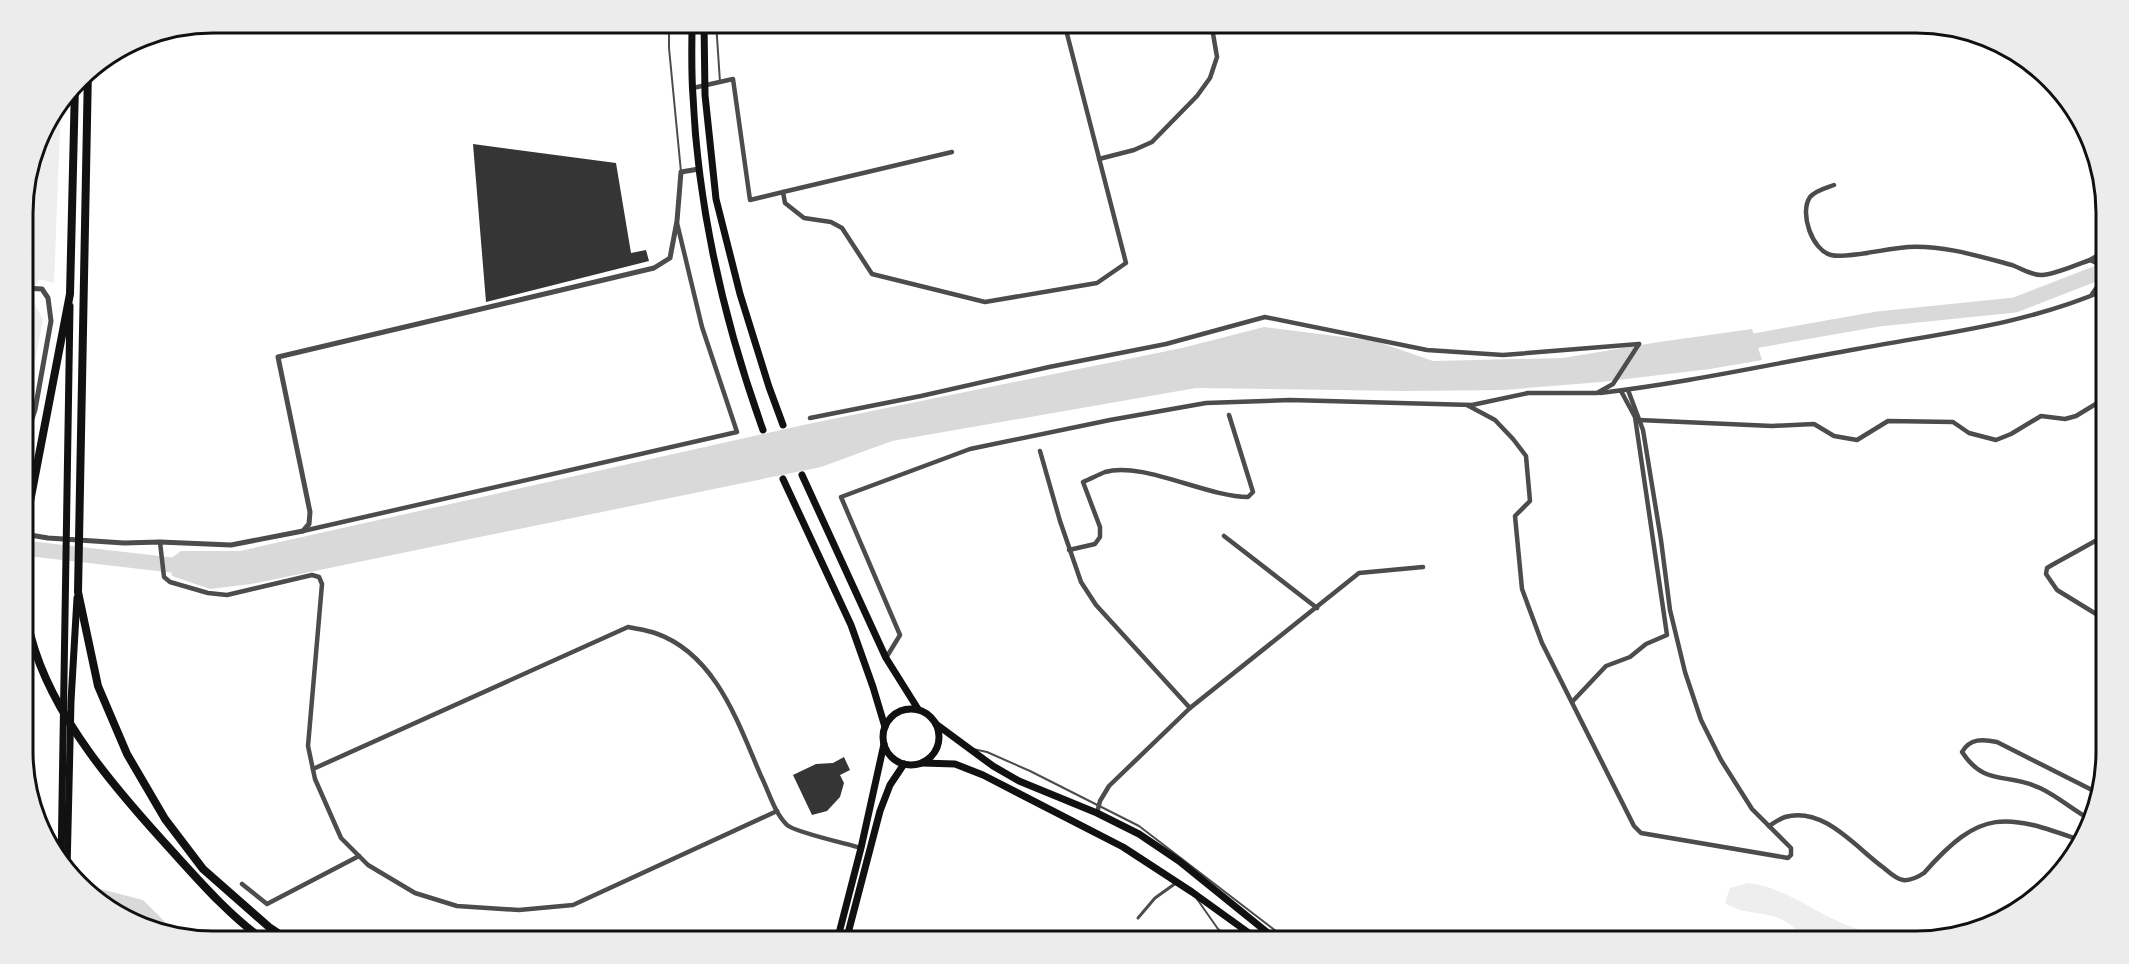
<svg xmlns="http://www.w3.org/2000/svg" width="2129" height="964" font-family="Mulish,sans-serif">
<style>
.green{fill:#eee}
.water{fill:#d9d9d9}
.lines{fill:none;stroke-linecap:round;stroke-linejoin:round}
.river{stroke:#d9d9d9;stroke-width:15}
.building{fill:#353535}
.service{stroke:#4c4c4c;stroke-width:2}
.pedestrian{stroke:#4c4c4c;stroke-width:3}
.minor{stroke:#4c4c4c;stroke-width:4.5}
.tertiary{stroke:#4c4c4c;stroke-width:5}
.primary{stroke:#111;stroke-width:7}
.trunk{stroke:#111;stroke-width:7}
.motorway{stroke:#111;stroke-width:8}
.rim{fill:none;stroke:#111;stroke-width:3}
</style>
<rect width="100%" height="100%" fill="#fff"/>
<g class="green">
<path d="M61 103 54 283 39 279 32 292 35 305 43 319 30 389 23 392V200L42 128Z"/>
<path d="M1748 883C1791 888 1824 921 1865 931 1877 934 1891 932 1903 932L1908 941H1808C1797 931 1787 919 1772 916 1753 911 1744 914 1725 903L1730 888Z"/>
</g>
<g class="water">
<path d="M1264 327 1375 341 1433 361 1563 358 1659 342 1752 329 1762 360 1710 369 1601 382 1504 390 1405 391 1196 388 892 441 821 467 251 584 210 589 172 576 169 560 181 551H240L808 424 1182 348Z"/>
<path d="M85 885 143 900 178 935 140 927Z"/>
</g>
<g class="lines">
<g class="river">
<path d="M1737 344 1878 319 2015 305 2105 270"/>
<path d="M24 548 189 567"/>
</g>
</g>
<g class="building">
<path d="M473 144 616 163 631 253 646 250 649 261 486 302Z"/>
<path d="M844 757 850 770 840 775 844 783 840 797 827 811 812 815 793 775 816 764 833 763Z"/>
</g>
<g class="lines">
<g class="service">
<path d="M669 22V48L681 172"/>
<path d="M716 22 720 82"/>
<path d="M973 749 987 752 1030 771 1139 826 1289 941"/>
<path d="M1197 899 1218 929 1234 941"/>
</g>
<path class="pedestrian" d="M1138 918 1155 898 1176 883"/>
<g class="minor">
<path d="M693 88 733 79 750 200 783 192 785 203 804 218 831 222 842 228 872 274 985 302 1097 283 1126 263 1064 22"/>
<path d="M1099 159 1134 150 1152 142 1197 96 1210 78 1217 57 1211 22"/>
<path d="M1834 185C1826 188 1816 190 1810 197 1799 213 1812 250 1831 255 1846 259 1889 248 1908 247 1943 245 1978 256 2012 265 2020 268 2033 276 2042 275 2054 275 2078 264 2090 260L2105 267"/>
<path d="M783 192 952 152"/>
<path d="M2090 260 2105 251"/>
<path d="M2092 294 2105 276"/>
<path d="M1600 393C1686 383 1771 364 1857 349 1942 333 2024 325 2105 290"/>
<path d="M1467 405 1495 420 1513 439 1526 456 1530 501 1515 516 1522 589 1542 643 1634 826 1641 833 1788 858 1791 855V848L1752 809 1721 760 1701 720 1685 672 1670 610 1661 540 1643 430 1628 390"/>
<path d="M810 418 921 396 1049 367 1166 344 1265 317 1427 350 1503 355 1639 344"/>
<path d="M1639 420 1772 426 1814 424 1834 436 1857 440 1888 421 1953 422 1969 433 1996 440 2011 434 2041 416 2065 419 2076 416 2099 402H2106"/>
<path d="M1040 451 1060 521 1081 582 1096 605 1190 708"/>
<path d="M303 531 737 432 702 327 677 223"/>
<path d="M2106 535 2052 565 2047 568 2046 574 2057 590 2101 617 2106 618"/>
<path d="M1224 536 1317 608"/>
<path d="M160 542 164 577 170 582 208 593 227 595 312 575 319 577 322 584 308 746 315 779 341 838 368 865 415 893 457 906 519 910 573 905 777 811"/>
<path d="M1069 550 1095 544 1100 537V527L1083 482C1090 479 1098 475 1105 472 1142 461 1207 497 1248 497L1253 492 1229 415"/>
<path d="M2101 617 2100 632 2106 660"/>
<path d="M886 658 900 635 841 497 970 449 1110 420 1206 403 1290 400 1472 405 1528 393H1597L1613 384 1639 344"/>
<path d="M1572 702 1606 666 1630 657 1646 644 1667 635 1635 417 1621 391"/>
<path d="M313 769 628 627C637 629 646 630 655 633 716 654 738 723 761 776 769 792 774 812 787 825 794 832 848 844 861 848"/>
<path d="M1097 813 1100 801 1109 786 1190 708 1359 573 1423 567"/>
<path d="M2093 821C2074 811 2059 797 2040 788 2006 772 1985 787 1962 752 1970 738 1983 739 1997 742L2098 793"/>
<path d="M1769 826C1774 823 1779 819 1785 817 1824 806 1856 848 1884 868 1890 873 1896 879 1903 880 1911 881 1918 877 1924 873 1981 808 2005 813 2082 841"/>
<path d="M242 884 267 904 359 856"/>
</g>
<g class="tertiary">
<path d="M23 288 42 289 48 298 51 321 35 410 23 445"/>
<path d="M24 534 48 538 124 543 160 542 231 545 303 531 309 524 310 512 278 357 654 268 670 258 677 221 681 172 699 169"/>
</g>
<g class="primary">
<path d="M692 22C692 47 691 71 693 96 698 209 725 324 763 430"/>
<path d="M704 22 705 95 716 199 740 294 769 387 783 425"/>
<path d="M802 475 886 658 918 709"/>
<path d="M783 479 851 625 873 687 885 727"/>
<circle cx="911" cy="737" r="28"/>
<path d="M936 724 993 766 1019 781 1097 813 1139 834 1179 861 1278 941"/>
<path d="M922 763 955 764 983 775 1123 847 1192 892 1260 941"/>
<path d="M837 941 861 848 884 744"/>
<path d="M846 941 880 811 890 785 904 764"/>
</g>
<g class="trunk">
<path d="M61 865 70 306"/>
<path d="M67 871 71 701 77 598"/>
</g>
<g class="motorway">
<path d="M88 69 78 592 98 686 127 754 165 819 203 869 269 927 290 941"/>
<path d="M24 533 70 294 75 85"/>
<path d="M24 591C25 606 27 622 31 637 52 717 118 792 173 852 202 884 230 916 265 941"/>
</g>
</g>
<path d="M0 0H2129V964H0ZM213 33H1916A180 180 0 0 1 2096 213V751A180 180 0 0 1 1916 931H213A180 180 0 0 1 33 751V213A180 180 0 0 1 213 33Z" fill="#ececec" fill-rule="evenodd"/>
<path class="rim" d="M213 33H1916A180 180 0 0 1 2096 213V751A180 180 0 0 1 1916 931H213A180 180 0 0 1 33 751V213A180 180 0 0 1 213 33Z"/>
</svg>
